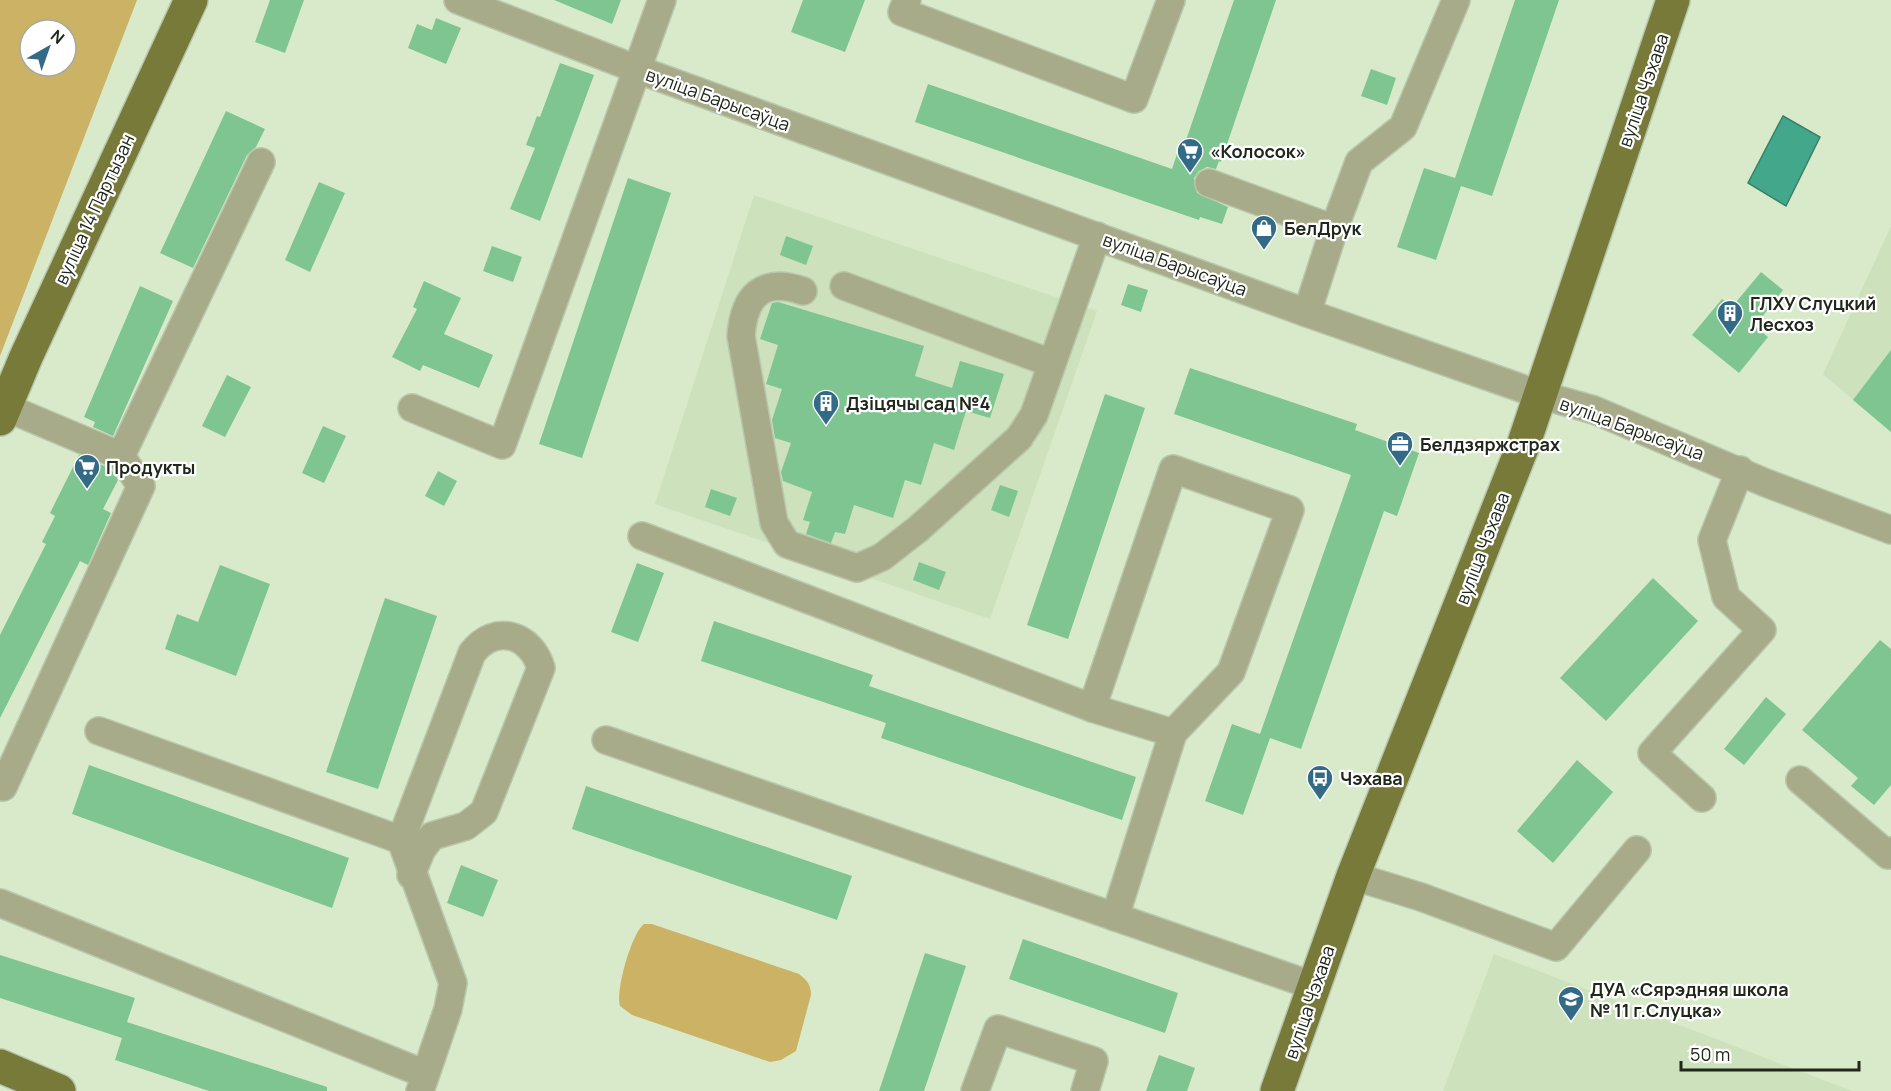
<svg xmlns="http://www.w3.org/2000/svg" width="1891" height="1091" font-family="Manrope,sans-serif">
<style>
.built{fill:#cce1bc}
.green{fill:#ccb264;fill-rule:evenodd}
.water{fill:#42a78b;stroke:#388169;stroke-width:1.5}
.building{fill:#7fc591}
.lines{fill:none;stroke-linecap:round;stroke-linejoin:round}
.minor-casing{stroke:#b8c7ab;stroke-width:30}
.major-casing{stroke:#b8c7ab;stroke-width:36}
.minor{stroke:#a8ab89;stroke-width:27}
.major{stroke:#777a39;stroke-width:33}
.labels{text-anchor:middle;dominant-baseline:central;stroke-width:4.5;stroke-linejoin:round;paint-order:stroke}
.street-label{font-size:18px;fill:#20271b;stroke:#fff}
.poi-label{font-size:18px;font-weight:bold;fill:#20271b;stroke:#fff;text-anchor:start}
</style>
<rect width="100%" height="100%" fill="#d9eacb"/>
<g class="built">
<path d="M754 195 1097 311 990 619 655 504Z"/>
<path d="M1891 226V432L1823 374Z"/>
<path d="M1494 954 1852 1091H1443Z"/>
</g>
<g class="green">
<path d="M0 0H137L0 356ZM30 30H66V66H30Z"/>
<path d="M644 924H652L799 974C807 980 811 985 811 995L796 1051 781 1060 770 1062 632 1015 620 1006C615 992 631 934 644 924Z"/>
</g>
<path class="water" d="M1783 116 1820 137 1786 206 1748 183Z"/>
<g class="building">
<path d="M270 0H304L285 53 255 42Z"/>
<path d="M554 0H621L612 24Z"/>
<path d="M803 0H865L845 52 791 32Z"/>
<path d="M1234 0H1276L1221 162 1219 161 1216 169 1207 167 1199 171 1194 178 1197 193 1228 207 1222 224 1200 217 1199 220 1158 206 915 122 928 84 1172 169 1179 148 1183 149Z"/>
<path d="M1515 0H1559L1492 196 1461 186 1436 260 1397 247 1424 168 1455 178Z"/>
<path d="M436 18 461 28 446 64 408 48 417 24 432 30Z"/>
<path d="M560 63 594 75 540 221 510 209 535 148 526 145 537 116 540 117Z"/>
<path d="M1371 69 1396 78 1387 105 1361 96Z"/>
<path d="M226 111 265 129 256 147 247 155 193 268 160 253Z"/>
<path d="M628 178 671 193 582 458 539 444Z"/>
<path d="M319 182 345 193 310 272 285 260Z"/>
<path d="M786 236 813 246 806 265 780 255Z"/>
<path d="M492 246 522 257 513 282 483 271Z"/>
<path d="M1761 272 1783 290 1755 326 1768 337 1739 373 1692 335 1722 299 1732 307Z"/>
<path d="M424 281 461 298 444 334 493 355 479 388 423 365 420 371 392 357 417 309 413 307Z"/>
<path d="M1128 284 1148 290 1141 312 1121 305Z"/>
<path d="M140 286 173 301 113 436 93 427 95 422 84 417Z"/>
<path d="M778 302 924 346 915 376 952 388 960 361 1004 374 990 418 966 411 954 450 934 443 921 485 905 480 893 518 854 505 845 534 835 532 831 543 806 534 810 522 803 520 812 492 783 481 781 472 791 443 775 438 772 420 782 389 766 384 778 345 760 339 772 303Z"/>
<path d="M1891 350V432L1853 400Z"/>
<path d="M1190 368 1357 424 1355 430 1419 453 1397 516 1384 511 1301 749 1270 738 1243 815 1205 801 1232 724 1260 734 1351 475 1174 414Z"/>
<path d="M227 375 251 387 225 437 202 426Z"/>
<path d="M1105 394 1145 408 1068 639 1027 625Z"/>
<path d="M323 426 346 436 324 483 302 473Z"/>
<path d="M79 455 111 469 118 480 103 509 111 513 88 565 80 561 0 718V635L46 544 42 542 55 516 50 513Z"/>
<path d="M438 471 457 481 444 506 425 496Z"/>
<path d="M1000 485 1018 491 1009 517 991 510Z"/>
<path d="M711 489 737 498 730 516 705 507Z"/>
<path d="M919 562 946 572 939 590 913 580Z"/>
<path d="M637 563 664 573 638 642 611 632Z"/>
<path d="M220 565 270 584 236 676 165 649 177 614 198 622Z"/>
<path d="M1653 578 1698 621 1606 721 1560 678Z"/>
<path d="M385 598 437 616 378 789 326 772Z"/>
<path d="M714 621 873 675 869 686 1136 777 1122 820 881 738 886 723 701 661Z"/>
<path d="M1880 640 1891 649V785L1874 805 1851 786 1858 778 1802 730Z"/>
<path d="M1766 697 1786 714 1744 765 1724 749Z"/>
<path d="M1577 760 1613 792 1553 863 1517 831Z"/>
<path d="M89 765 349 858 332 908 72 814Z"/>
<path d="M586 786 852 876 837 920 572 829Z"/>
<path d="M461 865 498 880 483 917 447 903Z"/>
<path d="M1023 939 1178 993 1165 1033 1009 979Z"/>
<path d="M925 953 966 966 924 1091H879Z"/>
<path d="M0 955 135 998 127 1022 327 1087V1091H209L115 1060 122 1038 0 998Z"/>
<path d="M1159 1055 1195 1068 1187 1091H1146Z"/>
</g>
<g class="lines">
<g class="minor-casing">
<g id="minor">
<path d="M458 0 639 70 1307 313 1541 395 1594 410 1766 483 1891 530"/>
<path d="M907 0 902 12 1134 99 1171 0"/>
<path d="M1209 183 1334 229"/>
<path d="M844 286 1051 363"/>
<path d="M803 291C763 277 744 295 741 336L774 523 787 544 857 568 882 557 918 529 1019 438 1034 415 1097 236"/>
<path d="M1307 313 1334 229 1359 162 1403 127 1456 0"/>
<path d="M412 408 502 445 662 0"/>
<path d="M121 456 261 162"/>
<path d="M642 536 1092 708 1173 733 1115 917"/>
<path d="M1092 708 1173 469 1290 510 1231 672 1173 733"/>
<path d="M99 731 401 840 453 983 448 1009 420 1091"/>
<path d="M606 740 1314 986"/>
<path d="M1800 780 1888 855 1891 851"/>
<path d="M3 787 141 486 121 456 5 407"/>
<path d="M1702 798 1652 753 1762 630 1726 597 1712 540 1740 470"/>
<path d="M401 840 472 653C495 623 531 634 541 668L484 812 466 826 432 836 422 849 411 875"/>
<path d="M1353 876 1421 897 1556 947 1637 850"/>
<path d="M0 903 425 1074"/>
<path d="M975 1091 998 1029 1094 1061 1085 1091"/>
</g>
</g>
<g class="major-casing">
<g id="major">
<path d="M0 419 26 357 191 0"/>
<path d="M0 1066 59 1091"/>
<path d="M1277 1091 1353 876 1524 443 1673 0"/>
</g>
</g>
<use href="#minor" class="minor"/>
<use href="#major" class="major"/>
</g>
<defs>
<g id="supermarket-pin" transform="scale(1.35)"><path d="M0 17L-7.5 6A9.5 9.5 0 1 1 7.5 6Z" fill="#336a85" stroke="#fff"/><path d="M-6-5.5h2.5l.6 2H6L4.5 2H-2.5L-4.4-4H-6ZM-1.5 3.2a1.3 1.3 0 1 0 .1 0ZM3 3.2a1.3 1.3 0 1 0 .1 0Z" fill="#fff"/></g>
<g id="shop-pin" transform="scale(1.35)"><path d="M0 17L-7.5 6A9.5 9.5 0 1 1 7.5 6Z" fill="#336a85" stroke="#fff"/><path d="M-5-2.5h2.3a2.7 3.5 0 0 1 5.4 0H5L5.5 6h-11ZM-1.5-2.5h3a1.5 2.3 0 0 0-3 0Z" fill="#fff"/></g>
<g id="building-pin" transform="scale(1.35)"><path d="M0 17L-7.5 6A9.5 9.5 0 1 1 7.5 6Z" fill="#336a85" stroke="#fff"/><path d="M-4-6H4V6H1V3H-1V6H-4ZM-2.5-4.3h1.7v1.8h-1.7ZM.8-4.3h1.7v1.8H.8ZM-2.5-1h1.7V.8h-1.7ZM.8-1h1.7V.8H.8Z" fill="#fff"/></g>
<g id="office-pin" transform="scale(1.35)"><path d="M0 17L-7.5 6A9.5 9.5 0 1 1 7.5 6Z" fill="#336a85" stroke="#fff"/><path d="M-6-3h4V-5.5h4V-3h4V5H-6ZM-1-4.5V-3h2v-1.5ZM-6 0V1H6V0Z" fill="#fff"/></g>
<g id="bus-pin" transform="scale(1.35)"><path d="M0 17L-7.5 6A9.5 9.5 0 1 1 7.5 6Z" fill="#336a85" stroke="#fff"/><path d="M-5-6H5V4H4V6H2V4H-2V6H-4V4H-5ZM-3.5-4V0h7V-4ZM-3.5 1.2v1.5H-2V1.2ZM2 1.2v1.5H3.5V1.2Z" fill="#fff"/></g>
<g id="school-pin" transform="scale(1.35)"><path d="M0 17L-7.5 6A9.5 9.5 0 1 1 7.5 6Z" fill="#336a85" stroke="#fff"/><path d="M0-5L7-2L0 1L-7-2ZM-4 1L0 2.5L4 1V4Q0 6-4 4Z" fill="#fff"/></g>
</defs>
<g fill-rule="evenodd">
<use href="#supermarket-pin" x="1190" y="151"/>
<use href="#shop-pin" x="1264" y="228"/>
<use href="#building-pin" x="1730" y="313"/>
<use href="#building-pin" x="826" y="403"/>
<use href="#office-pin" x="1400" y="444"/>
<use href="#supermarket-pin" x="87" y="467"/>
<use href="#bus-pin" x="1320" y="778"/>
<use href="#school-pin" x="1571" y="999"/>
</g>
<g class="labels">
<g class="street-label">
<text transform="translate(1643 90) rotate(-71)">вуліца Чэхава</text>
<text transform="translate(718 99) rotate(20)">вуліца Барысаўца</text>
<text transform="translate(94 209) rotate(-65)">вуліца 14 Партызан</text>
<text transform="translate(1175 264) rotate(20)">вуліца Барысаўца</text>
<text transform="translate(1632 428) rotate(20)">вуліца Барысаўца</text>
<text transform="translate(1482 548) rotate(-69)">вуліца Чэхава</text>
<text transform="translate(1309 1002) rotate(-71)">вуліца Чэхава</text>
</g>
<g class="poi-label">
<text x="1210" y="151">«Колосок»</text>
<text x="1284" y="228">БелДрук</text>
<text x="1750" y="303">ГЛХУ Слуцкий<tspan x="1750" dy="21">Лесхоз</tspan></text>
<text x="846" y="403">Дзіцячы сад №4</text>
<text x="1420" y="444">Белдзяржстрах</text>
<text x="106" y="467">Продукты</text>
<text x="1340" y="778">Чэхава</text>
<text x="1590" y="989">ДУА «Сярэдняя школа<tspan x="1590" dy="21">№ 11 г.Слуцка»</tspan></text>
</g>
</g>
<g transform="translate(48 48) rotate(40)"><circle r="28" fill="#ffffff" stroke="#a6a9a4" stroke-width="1.5"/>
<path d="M0-4.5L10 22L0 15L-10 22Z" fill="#336a85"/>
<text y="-9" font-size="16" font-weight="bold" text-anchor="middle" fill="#20271b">N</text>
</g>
<path d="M1681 1061v9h178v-9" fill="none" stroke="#20271b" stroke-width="3"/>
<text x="1690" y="1061" font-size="18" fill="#20271b" stroke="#ffffff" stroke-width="4.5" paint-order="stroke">50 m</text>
</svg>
